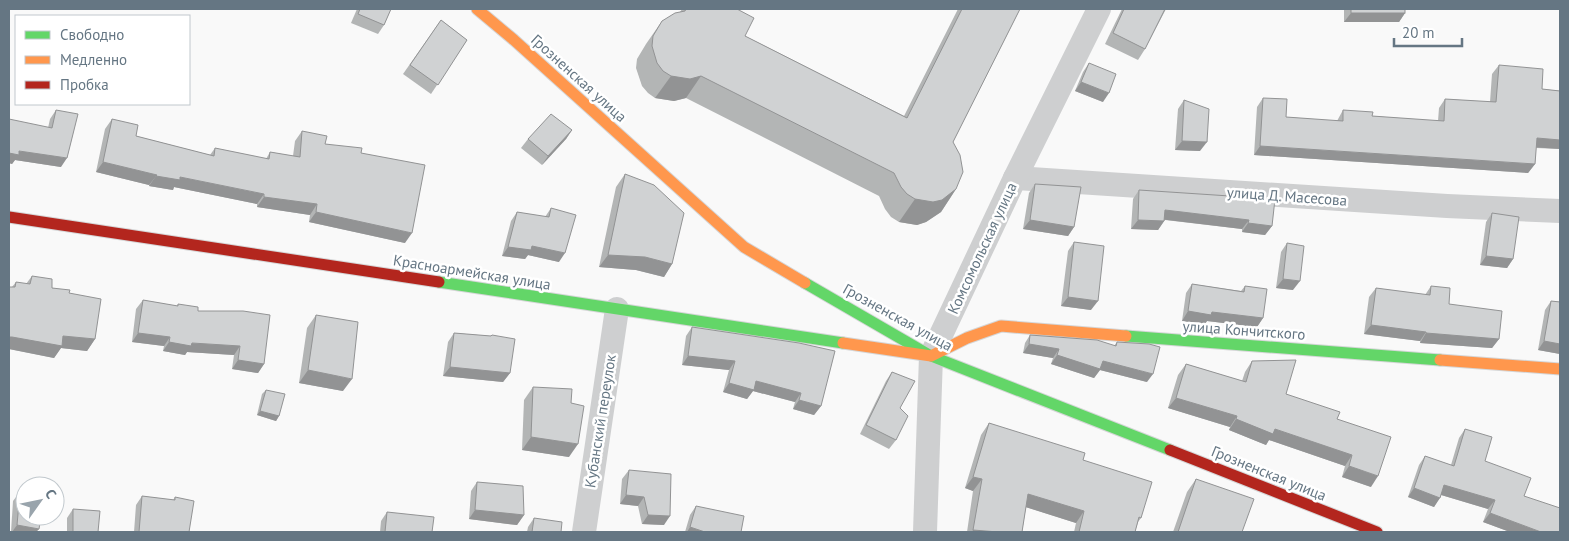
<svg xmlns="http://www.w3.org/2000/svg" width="1569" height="541" font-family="'PT Sans',sans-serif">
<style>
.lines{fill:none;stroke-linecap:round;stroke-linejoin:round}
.fast-casing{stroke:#d5d6d7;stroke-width:13}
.slow-casing{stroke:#d5d6d7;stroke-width:13}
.jam-casing{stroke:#d5d6d7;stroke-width:13}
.street{stroke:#cecfd0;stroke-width:24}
.fast{stroke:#63d668;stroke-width:11}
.slow{stroke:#ff974d;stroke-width:11}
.jam{stroke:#b3261e;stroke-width:11}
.wall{fill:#b3b5b5}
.shaded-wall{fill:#929394}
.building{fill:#d0d2d3;stroke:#929394}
.labels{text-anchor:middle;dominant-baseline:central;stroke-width:5;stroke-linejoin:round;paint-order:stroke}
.street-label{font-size:15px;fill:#657683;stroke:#fff}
</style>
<rect width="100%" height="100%" fill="#f9f9f9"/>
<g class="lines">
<g class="fast-casing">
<g id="fast">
<path d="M439 282 843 343"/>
<path d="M805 283 931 356 1170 450"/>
<path d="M1126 336 1440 360"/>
</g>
</g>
<g class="slow-casing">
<g id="slow">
<path d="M477 9 514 40 744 247 805 283"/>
<path d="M843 343 931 356 967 338 1001 326 1126 336"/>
<path d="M1440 360 1560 369"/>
</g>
</g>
<g class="jam-casing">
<g id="jam">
<path d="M9 217 439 282"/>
<path d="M1170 450 1377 532"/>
</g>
</g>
<g class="street">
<path d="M1015 178 1447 206 1560 211"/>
<path d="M584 532 617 309"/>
<path d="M925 532 931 356 1015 178 1099 9"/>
</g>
<use href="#fast" class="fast"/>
<use href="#slow" class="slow"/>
<use href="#jam" class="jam"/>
</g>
<g class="wall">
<path d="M357 9H391L384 25 378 34 351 23Z"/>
<path d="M682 9H737L745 36 904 116 958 9H1020L953 142 956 189 941 212 926 222 917 225 899 222 891 217 885 209 879 196 686 98 674 101 655 98 648 93 642 86 636 68 637 59 646 44 662 21 680 12Z"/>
<path d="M1122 9H1166L1145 49 1138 60 1105 44Z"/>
<path d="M1344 9H1405V13L1399 22H1344Z"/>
<path d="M441 20 467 40 431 94 403 74Z"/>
<path d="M1089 63 1103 102 1075 91 1083 72Z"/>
<path d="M1499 65 1542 89 1560 91V149L1536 148 1535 164 1528 173 1254 155 1257 107 1263 98 1286 117 1337 121 1343 110 1372 116 1438 121 1439 108 1445 99 1490 102 1492 74Z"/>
<path d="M1184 100 1200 151 1175 150 1178 109Z"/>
<path d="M56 110 61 167 15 160 12 164 9 163 48 128 50 119Z"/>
<path d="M112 119 136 136 210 155 215 148 266 159 270 152 293 156 295 141 302 131 325 144 361 153 405 243 309 222 310 215 257 207V204L174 187 173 190 149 186V185L96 172 105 129Z"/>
<path d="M572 130 566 139 542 165 521 148 528 139Z"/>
<path d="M625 174 672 264 664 277 636 270 599 267 616 187Z"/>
<path d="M1035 184 1074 227 1068 236 1023 229 1029 193Z"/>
<path d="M1139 190 1272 226 1265 235 1242 232V229L1165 220 1158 230 1131 229 1133 199Z"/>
<path d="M551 208 559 262 528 255 525 259 502 256 511 221 517 212 545 217Z"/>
<path d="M1492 213 1513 259 1507 268 1480 265 1486 222Z"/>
<path d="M1074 242 1091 310 1061 306 1068 251Z"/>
<path d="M1287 243 1293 290 1276 288 1281 252Z"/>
<path d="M32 276 52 288 69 293 95 339 87 351 61 348 54 358 9 349V287H12L16 282 26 284Z"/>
<path d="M1192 284 1241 291 1245 286 1263 318 1257 327 1207 321 1205 324 1182 321 1186 293Z"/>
<path d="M1431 286 1449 304 1499 339 1492 348 1420 343V341L1364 334 1369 297 1376 288 1425 295Z"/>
<path d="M143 300 177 306 178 304 198 311 264 364 258 373 232 369 234 355 187 352 185 355 163 351 164 346 132 342 136 309Z"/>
<path d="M1551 301 1560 302V354L1538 350 1545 310Z"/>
<path d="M316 315 343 391 299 383 307 328Z"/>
<path d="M692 327 821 406 814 415 793 409 795 402 753 391 747 399 723 392 729 370 682 365 686 336Z"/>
<path d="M454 333 490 336 492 335 510 373 503 382 443 376 448 342Z"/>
<path d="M1030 335 1114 346 1117 342 1147 382 1100 370 1094 378 1051 364 1053 358 1023 353 1025 343Z"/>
<path d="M1252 361 1286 394 1337 419 1371 487 1342 477 1345 466 1269 440 1266 445 1229 430 1230 427 1168 408 1178 375 1186 364 1242 381 1245 372Z"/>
<path d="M892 372 900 408 896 440 889 449 860 434 886 381Z"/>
<path d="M533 387 571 403 569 457 522 450 524 400Z"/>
<path d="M266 390 279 416 276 421 257 415 262 394Z"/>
<path d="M989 423 1083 460 1141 518 1138 522 1135 532H1074L1076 523 1026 507 1022 532H967L973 491 965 488 981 435Z"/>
<path d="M1465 429 1485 461 1524 496 1560 532H1510L1483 522 1488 509 1441 495 1434 507 1408 497 1419 465 1425 456 1451 465 1459 438Z"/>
<path d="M629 470 664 525 642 524 638 506 620 504 622 479Z"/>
<path d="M1196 479 1242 532H1173L1187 492Z"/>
<path d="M477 482 524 515 517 525 469 519 471 491Z"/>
<path d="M20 492 39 529 36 532H11L13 501Z"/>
<path d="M142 496 173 500 175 497 189 532H134L136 505Z"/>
<path d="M696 506 741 532H756H685L690 515Z"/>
<path d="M73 509 98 532H67V518Z"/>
<path d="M387 512 432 532H380L381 521Z"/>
<path d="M534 518 561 532H527L528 527Z"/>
</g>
<g class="shaded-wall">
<path d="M1351 13H1405L1399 22H1344Z"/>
<path d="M671 76H701L686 98 674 101 655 98Z"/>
<path d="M1081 82 1109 93 1103 102 1075 91Z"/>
<path d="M572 130 566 139 542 165 548 156Z"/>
<path d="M1537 138 1560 140V149L1530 147Z"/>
<path d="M1182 141 1207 142 1200 151 1175 150Z"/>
<path d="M1260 146 1535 164 1528 173 1254 155Z"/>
<path d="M19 151 67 158 61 167 15 160 12 164 9 163V153Z"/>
<path d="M103 162 157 175 149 185 96 172Z"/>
<path d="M156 176 180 177 264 194 257 204 174 187 173 190 149 186Z"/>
<path d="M956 189 941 212 926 222 917 225 899 222 915 199Z"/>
<path d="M264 197 317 204 310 215 257 207Z"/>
<path d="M1165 210 1249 220 1242 229 1159 219Z"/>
<path d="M316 212 412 233 405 243 309 222Z"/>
<path d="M1030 220 1074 227 1068 236 1023 229Z"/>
<path d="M1138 220 1164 221 1158 230 1131 229Z"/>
<path d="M1248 223 1272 226 1265 235 1242 232Z"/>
<path d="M532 246 565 253 559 262 528 255 525 259 502 256 508 247Z"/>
<path d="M608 255 645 257 672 264 664 277 636 270 599 267Z"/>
<path d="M1486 256 1513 259 1507 268 1480 265Z"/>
<path d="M1283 279 1300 281 1293 290 1276 288Z"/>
<path d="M1068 297 1098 301 1091 310 1061 306Z"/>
<path d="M1188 311 1212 312 1263 318 1257 327 1207 321 1205 324 1182 321Z"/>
<path d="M1371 325 1426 332 1420 341 1364 334Z"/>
<path d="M138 333 170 337 164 346 132 342Z"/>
<path d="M1426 333 1499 339 1492 348 1420 343Z"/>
<path d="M63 336 95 339 87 351 61 348 54 358 9 349V337Z"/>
<path d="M1544 341 1560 344V354L1538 350Z"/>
<path d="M169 342 240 346 234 355 187 352 185 355 163 351Z"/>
<path d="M1029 344 1059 349 1053 358 1023 353Z"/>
<path d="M1057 355 1103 361 1153 374 1147 382 1100 370 1094 378 1051 364Z"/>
<path d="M688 356 735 361 729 370 682 365Z"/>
<path d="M238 360 264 364 258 373 232 369Z"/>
<path d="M450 367 510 373 503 382 443 376Z"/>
<path d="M308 370 352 379 343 391 299 383Z"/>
<path d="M756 381 801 393 795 402 753 391 747 399 723 392 729 383Z"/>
<path d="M1176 398 1237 416 1230 427 1168 408Z"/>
<path d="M799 400 821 406 814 415 793 409Z"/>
<path d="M260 411 279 416 276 421 257 415Z"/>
<path d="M1236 419 1275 429 1352 455 1345 466 1269 440 1266 445 1229 430Z"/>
<path d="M531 437 578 444 569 457 522 450Z"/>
<path d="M1349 466 1378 476 1371 487 1342 477Z"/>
<path d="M973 477 982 479 973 491 965 488Z"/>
<path d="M1444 485 1495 500 1488 509 1438 494Z"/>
<path d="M1414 488 1440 498 1434 507 1408 497Z"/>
<path d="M1028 494 1084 511 1076 523 1019 505Z"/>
<path d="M626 495 644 497 638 506 620 504Z"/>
<path d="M475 510 524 515 517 525 469 519Z"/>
<path d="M1490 513 1541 532H1510L1483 522Z"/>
<path d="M648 515 670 516 664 525 642 524Z"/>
<path d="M17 525 39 529 36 532H12Z"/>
<path d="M690 527 705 532H687Z"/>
<path d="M973 530 997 532H972Z"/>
</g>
<g class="building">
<path d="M360 9H391L384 25 358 14Z"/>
<path d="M686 9H737L754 18 745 36 907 118 962 9H1020L953 142 960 155 963 172 956 189 942 200 933 202 915 199 907 194 901 187 894 173 701 76 690 79 671 76 663 71 657 63 652 46 653 36 662 21 675 13 685 11Z"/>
<path d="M1124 9H1165L1145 49 1113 33Z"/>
<rect x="1351" y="9" width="54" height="4"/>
<path d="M441 20 467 40 438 85 410 65Z"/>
<path d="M1089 63 1116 74 1109 93 1081 82Z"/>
<path d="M1499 65 1543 69 1542 89 1560 91V140L1537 138 1535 164 1260 146 1263 98 1287 99 1286 117 1343 121V110L1373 112 1372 116 1444 121 1445 99 1496 102Z"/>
<path d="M1184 100 1209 109 1207 142 1182 141Z"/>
<path d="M56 110 78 114 67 158 19 151V155L9 153V119L52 128Z"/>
<path d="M551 114 572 130 548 156 528 139Z"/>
<path d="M112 119 138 125 136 136 214 156 215 148 269 159 270 152 300 157 302 131 327 136 325 144 362 148 361 153 425 165 412 233 316 212 317 204 264 197V194L180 177V180L156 176 157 175 103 162Z"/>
<path d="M625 174 654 185 684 213 672 264 645 257 608 255Z"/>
<path d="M1035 184 1081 187 1074 227 1030 220Z"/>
<path d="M1139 190 1275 199 1272 226 1248 223 1249 220 1165 210 1164 221 1138 220Z"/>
<path d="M551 208 576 215 565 253 532 246 531 250 508 247 517 212 549 217Z"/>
<path d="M1492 213 1519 217 1513 259 1486 256Z"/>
<path d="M1074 242 1104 246 1098 301 1068 297Z"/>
<path d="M1287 243 1304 246 1300 281 1283 279Z"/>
<path d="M32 276 52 279V288L70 290 69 293 101 299 95 339 63 336 62 346 12 337H9V287H15L16 282 30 284Z"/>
<path d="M1192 284 1244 292 1245 286 1267 289 1263 318 1212 312 1211 315 1188 311Z"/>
<path d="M1431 286 1450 288 1449 304 1502 311 1499 339 1426 333V332L1371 325 1376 288 1430 295Z"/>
<path d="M143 300 178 306V304L198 307V311H243L270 315 264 364 238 360 240 346 192 343 191 346 169 342 170 337 138 333Z"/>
<path d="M1551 301 1560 302V344L1544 341Z"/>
<path d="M316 315 358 322 352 379 308 370Z"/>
<path d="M692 327 799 343 835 351 821 406 799 400 801 393 756 381 754 390 729 383 735 361 688 356Z"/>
<path d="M454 333 491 336 492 335 515 339 510 373 450 367Z"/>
<path d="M1030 335 1097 340 1116 346 1117 342 1149 344 1160 347 1153 374 1103 361 1100 369 1057 355 1059 349 1029 344Z"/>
<path d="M1296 360 1286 394 1340 412 1337 419 1391 437 1378 476 1349 466 1352 455 1275 429 1273 434 1236 419 1237 416 1176 398 1186 364 1246 382 1252 361Z"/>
<path d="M892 372 915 381 900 408 908 416 896 440 866 425Z"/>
<path d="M533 387 572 389 571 403 584 406 578 444 531 437Z"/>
<path d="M266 390 285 394 279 416 260 411Z"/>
<path d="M989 423 1085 453 1083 460 1152 482 1141 518 1139 517 1135 532H1079L1084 511 1028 494 1022 532H998L973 530 982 479 973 477Z"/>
<path d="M1465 429 1492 437 1485 461 1531 478 1524 496 1560 508V532H1541L1490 513 1495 500 1444 485 1440 498 1414 488 1425 456 1454 466Z"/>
<path d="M629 470 671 474 670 516 648 515 644 497 626 495Z"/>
<path d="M1196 479 1254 499 1242 532H1178Z"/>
<path d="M477 482 523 486 524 515 475 510Z"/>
<path d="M20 492 25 493V516H41L39 529 17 525Z"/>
<path d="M142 496 175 500V497L194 501 189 532H139Z"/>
<path d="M696 506 744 516 741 532H756H705L690 527Z"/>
<path d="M73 509 100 511 98 532H73Z"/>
<path d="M387 512 434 517 432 532H385Z"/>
<path d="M534 518 562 522 561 532H532Z"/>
</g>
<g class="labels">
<g class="street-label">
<text transform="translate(579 78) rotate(42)">Грозненская улица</text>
<text transform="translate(1287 196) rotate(4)">улица Д. Масесова</text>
<text transform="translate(982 248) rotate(-65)">Комсомольская улица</text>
<text transform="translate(472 272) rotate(9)">Красноармейская улица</text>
<text transform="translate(898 317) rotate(29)">Грозненская улица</text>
<text transform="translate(1244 330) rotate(4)">улица Кончитского</text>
<text transform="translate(600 421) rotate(-81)">Кубанский переулок</text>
<text transform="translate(1269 473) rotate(22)">Грозненская улица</text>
</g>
</g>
<rect width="1569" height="541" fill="none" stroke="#657683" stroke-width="20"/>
<rect x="15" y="15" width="175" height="90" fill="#ffffff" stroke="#c1c8cd"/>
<rect x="25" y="31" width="25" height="8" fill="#63d668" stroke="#c1c8cd"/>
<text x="60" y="40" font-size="15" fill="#657683">Свободно</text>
<rect x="25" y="56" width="25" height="8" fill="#ff974d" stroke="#c1c8cd"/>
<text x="60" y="65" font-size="15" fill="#657683">Медленно</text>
<rect x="25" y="81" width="25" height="8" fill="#b3261e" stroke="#c1c8cd"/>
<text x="60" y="90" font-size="15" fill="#657683">Пробка</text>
<g transform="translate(40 501) rotate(57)"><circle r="24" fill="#ffffff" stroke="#c1c8cd"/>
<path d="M0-4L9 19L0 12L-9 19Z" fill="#99a4ac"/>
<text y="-8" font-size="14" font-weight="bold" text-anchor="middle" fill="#657683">С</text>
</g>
<path d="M1394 38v8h68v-8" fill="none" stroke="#657683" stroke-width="2.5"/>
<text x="1402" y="38" font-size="15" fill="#657683" stroke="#ffffff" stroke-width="4" paint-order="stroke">20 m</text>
</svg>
